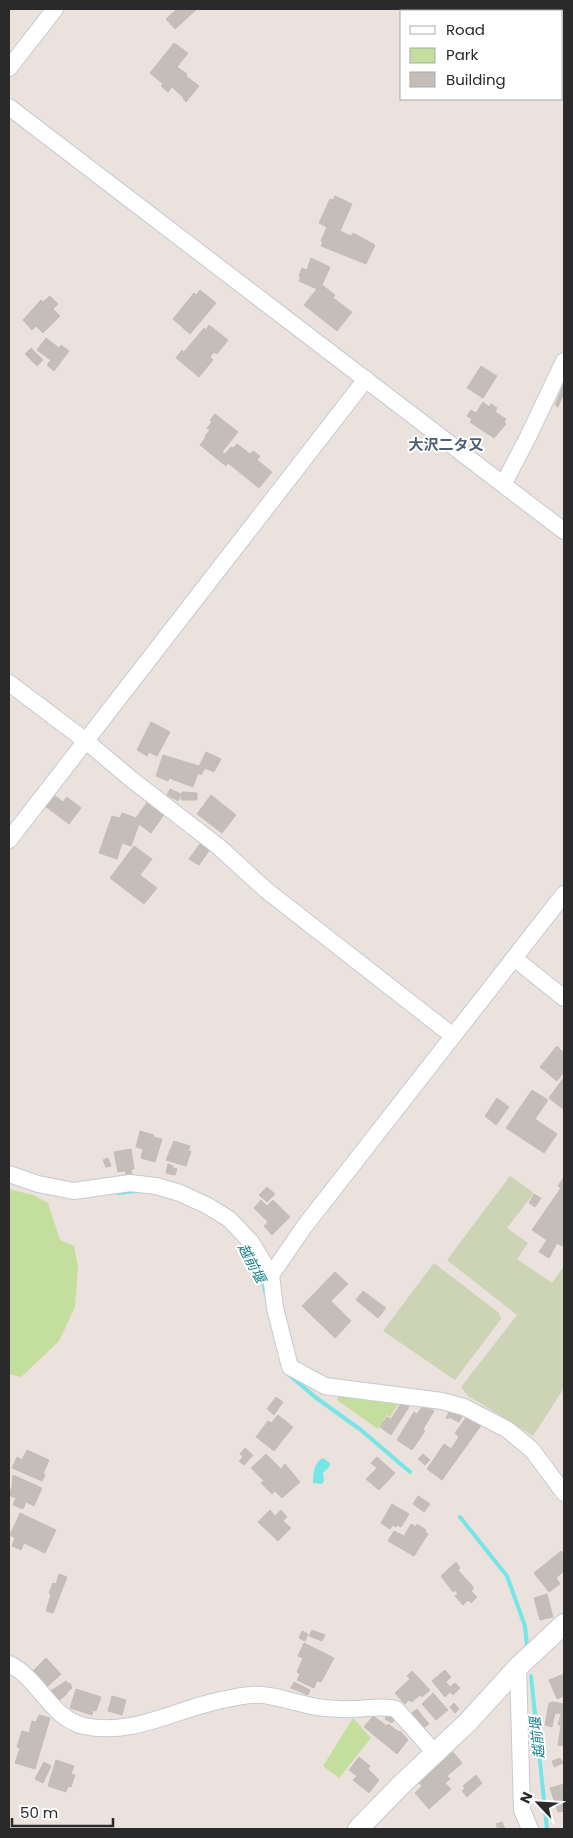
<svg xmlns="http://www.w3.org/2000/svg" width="573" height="1838" font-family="Poppins,'Noto Sans JP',sans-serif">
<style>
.green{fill:#c4de9d}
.cemetery{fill:#ccd4b5}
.water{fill:#76e5e7}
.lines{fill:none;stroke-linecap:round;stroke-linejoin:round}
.stream{stroke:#76e5e7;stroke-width:4}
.building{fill:#c4bdb8;stroke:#c6bdb7}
.minor-casing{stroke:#c5cbd3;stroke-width:18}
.tertiary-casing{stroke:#c5cbd3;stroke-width:22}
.minor{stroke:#fff;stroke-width:16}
.tertiary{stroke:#fff;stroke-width:20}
.labels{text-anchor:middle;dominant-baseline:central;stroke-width:4;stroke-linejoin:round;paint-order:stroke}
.water-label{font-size:14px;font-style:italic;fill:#16818c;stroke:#fff}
.quarter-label{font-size:15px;font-weight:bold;fill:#4d6078;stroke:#fff}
</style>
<rect width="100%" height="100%" fill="#ebe1dd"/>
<g class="green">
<path d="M9 1189 33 1195 48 1203 60 1240 74 1246 78 1267 75 1307 59 1341 21 1377 9 1374Z"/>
<path d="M340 1393 402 1398 390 1417 387 1415 378 1429 337 1400Z"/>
<path d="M353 1718 371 1738 339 1778 323 1766Z"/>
</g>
<g class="cemetery">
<path d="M510 1176 534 1193 507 1228 528 1243 517 1259 552 1283 564 1266V1388L533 1436 468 1396 461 1387 517 1315 447 1260Z"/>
<path d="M434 1263 499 1313 501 1319 455 1380 383 1331Z"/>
</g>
<path class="water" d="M323 1458 330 1463 329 1467 323 1473 324 1481 322 1484 313 1483C313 1474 314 1462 323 1458Z"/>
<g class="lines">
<g class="stream">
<path d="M118 1193 136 1191"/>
<path d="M252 1259 263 1281 265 1292"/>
<path d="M287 1373 315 1397 361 1430 410 1472"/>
<path d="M460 1517 507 1576 525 1626 527 1646"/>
<path d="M531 1676 547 1829"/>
</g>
</g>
<g class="building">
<path d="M177 9H197L175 29 166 19Z"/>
<path d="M425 9H457L455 11H428Z"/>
<path d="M174 43 188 53 177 67 187 74 186 76 199 86 186 102 183 99 184 98 172 87 168 92 161 86 163 84 150 73Z"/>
<path d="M335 196 352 204 340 231 351 236 353 233 375 245 366 264 321 246 323 242 321 241 327 227 319 223 330 199 333 200Z"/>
<path d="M311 258 330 267 322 285 335 295 333 298 352 312 337 331 304 305 317 289 299 281 301 277 299 276 302 268 307 270Z"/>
<path d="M200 290 216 303 190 334 173 319 194 293 196 295Z"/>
<path d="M50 296 58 304 53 309 60 316 43 333 36 326 32 330 23 320 41 300 43 302Z"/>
<path d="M209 325 228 340 217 354 214 352 210 357 213 360 199 377 176 358 182 350 184 352 204 328 206 330Z"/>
<path d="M46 338 59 348 61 345 69 351 54 371 47 365 51 360 37 350Z"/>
<path d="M31 348 43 360 37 366 25 354Z"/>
<path d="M481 366 497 376 483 398 467 388Z"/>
<path d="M564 383V393L558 407 555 405Z"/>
<path d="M483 402 489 407 491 404 497 408 495 412 506 419 504 422 506 424 494 438 470 422 472 419 467 416 471 410 476 413Z"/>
<path d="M215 414 238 432 222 452 225 454 231 447 233 448 237 444 250 454 253 451 260 456 257 460 272 472 259 488 228 463 226 466 200 445 206 437 205 436 210 430 207 428 212 422 210 420Z"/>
<path d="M151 722 170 732 157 756 149 752 147 756 137 750Z"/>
<path d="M206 752 221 759 214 772 205 768 201 775 198 773 193 787 169 778 168 781 156 776 163 755 199 766Z"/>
<path d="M170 789 181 794 178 801 167 795Z"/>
<path d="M182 792 197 793V800H181Z"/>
<path d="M54 795 63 802 67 797 81 808 69 824 45 806Z"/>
<path d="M211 795 236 815 222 833 197 814Z"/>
<path d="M151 797 168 809 151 833 139 824 131 846 122 843 117 859 99 853 112 816 120 818 122 813 136 818Z"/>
<path d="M202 841 211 848 199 865 189 859Z"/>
<path d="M134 846 152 859 140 875 157 888 144 904 110 878Z"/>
<path d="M557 1046 564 1053V1072L557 1081 540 1067Z"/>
<path d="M564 1077V1108L563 1109 549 1098Z"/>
<path d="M532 1090 548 1100 535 1119 557 1134 544 1153 506 1128Z"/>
<path d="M497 1098 509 1107 496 1125 485 1116Z"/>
<path d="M140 1131 154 1135 153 1137 162 1139 155 1162 141 1158 143 1149 136 1147Z"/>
<path d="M174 1141 190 1146 188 1151H191L186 1166 166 1160Z"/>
<path d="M131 1149 134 1169 118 1172 114 1152Z"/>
<path d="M108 1158 111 1166 106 1167 103 1160Z"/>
<path d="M168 1164 173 1166V1168L177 1169 175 1175 166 1173Z"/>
<path d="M131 1170 133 1177 127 1178 125 1171Z"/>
<path d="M564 1177V1243L562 1246 557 1243 549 1258 539 1252 547 1240 532 1230 561 1188 558 1186Z"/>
<path d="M267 1187 275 1194 267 1202 259 1195Z"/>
<path d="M534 1194 541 1198 535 1207 529 1203Z"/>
<path d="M261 1200 267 1206 273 1200 290 1217 272 1235 264 1226 268 1222 254 1208Z"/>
<path d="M335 1272 348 1284 331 1301 351 1321 335 1338 302 1306Z"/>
<path d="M363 1291 386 1308 378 1318 356 1300Z"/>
<path d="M276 1397 283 1402 274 1415 267 1409Z"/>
<path d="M402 1402 409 1407 391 1435 380 1427 387 1417 391 1419Z"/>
<path d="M424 1404 434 1411 423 1429 425 1431 412 1450 397 1440 414 1412 417 1414Z"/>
<path d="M450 1410 462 1417 459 1422 449 1417 448 1419 446 1418Z"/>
<path d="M278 1415 293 1427 274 1451 256 1437 268 1421 271 1423Z"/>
<path d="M468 1415 482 1424 442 1480 427 1469 444 1444 451 1449 459 1437 455 1433Z"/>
<path d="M245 1448 253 1455 244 1465 239 1461 243 1457 240 1454Z"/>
<path d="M27 1450 49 1460 43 1474 45 1475 42 1481 12 1468 17 1457 22 1460Z"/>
<path d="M266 1454 281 1469 285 1464 300 1482 282 1498 275 1491 272 1494 261 1483 264 1481 251 1468Z"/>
<path d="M423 1454 430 1460 425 1465 418 1459Z"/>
<path d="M377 1457 395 1473 379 1490 366 1479 377 1468 371 1463Z"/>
<path d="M13 1475 42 1488 34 1506 26 1502 23 1509 13 1505 16 1498 9 1495 12 1487Z"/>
<path d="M418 1496 430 1504 424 1512 413 1504Z"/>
<path d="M392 1504 409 1514 401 1527 397 1525 396 1527 393 1525 390 1529 381 1523Z"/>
<path d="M270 1510 275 1516 281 1510 287 1517 283 1521 291 1528 278 1541 258 1522Z"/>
<path d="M20 1513 56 1530 45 1553 24 1543 21 1550 12 1546 15 1538 10 1535Z"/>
<path d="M411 1524 416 1527 417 1524 426 1530 425 1532 428 1534 414 1556 388 1541 394 1531 404 1536Z"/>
<path d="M561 1551 564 1556V1571L556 1578 560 1584 549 1592 534 1573Z"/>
<path d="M456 1562 460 1568 458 1570 474 1588 471 1591 477 1597 471 1603 468 1600 463 1605 455 1596 458 1594 455 1590 453 1592 441 1576Z"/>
<path d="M59 1574 67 1577 53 1613 46 1611 51 1595 49 1593 53 1583 56 1584Z"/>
<path d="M547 1594 553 1617 540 1620 534 1598Z"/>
<path d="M312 1630 325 1635 322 1641 309 1636Z"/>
<path d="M302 1631 308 1634 305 1641 299 1638Z"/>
<path d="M304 1643 334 1658 321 1682 317 1681 314 1688 297 1680 300 1674 297 1672 303 1658 298 1656Z"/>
<path d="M46 1658 61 1674 46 1688 31 1673Z"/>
<path d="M445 1670 451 1677 446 1682 450 1687 455 1683 460 1688 453 1695 450 1692 445 1697 432 1681Z"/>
<path d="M412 1671 430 1690 422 1697 420 1695 412 1702 409 1700 405 1704 395 1693 410 1679 407 1676Z"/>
<path d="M564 1674V1696L557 1699 549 1680Z"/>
<path d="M66 1681 68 1684 70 1683 72 1688 67 1692V1694L57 1702 49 1692Z"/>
<path d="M294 1682 310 1690 308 1695 291 1688Z"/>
<path d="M76 1689 101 1697 96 1711 93 1710 92 1715 70 1708Z"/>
<path d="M433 1693 448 1710 436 1720 422 1704Z"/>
<path d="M112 1696 126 1700 122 1715 108 1711Z"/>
<path d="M553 1702 564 1704V1746L558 1745 561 1725H558L561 1714 555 1713 552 1727 545 1725 549 1703Z"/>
<path d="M454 1703 459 1709 455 1713 450 1707Z"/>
<path d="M417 1709 429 1724 422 1729 410 1714Z"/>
<path d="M389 1712 396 1717 392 1723 385 1719Z"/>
<path d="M39 1715 50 1718 35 1769 15 1763 20 1748 17 1747 22 1731 29 1733 32 1721 36 1722Z"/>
<path d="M373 1716 387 1726 388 1724 399 1732 400 1731 408 1740 397 1754 364 1727Z"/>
<path d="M449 1747 462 1763 447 1776 450 1779 445 1783 451 1789 429 1809 415 1793 422 1786 418 1782 436 1767 432 1763Z"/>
<path d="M359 1757 370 1766 368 1769 379 1780 369 1793 353 1780 357 1776 349 1770Z"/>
<path d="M560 1758 563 1763 554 1767 552 1761Z"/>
<path d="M56 1760 74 1766 71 1774 75 1775 71 1787 68 1786 66 1792 48 1786Z"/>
<path d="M44 1762 51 1766 43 1783 35 1779Z"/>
<path d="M476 1775 482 1783 467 1797 462 1791 465 1789 463 1786Z"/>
<path d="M564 1784V1811L558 1812 550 1788Z"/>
<path d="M502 1822 505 1829H498L496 1824Z"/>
</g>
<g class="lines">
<g class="minor-casing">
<g id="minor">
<path d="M9 68 55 9"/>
<path d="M9 107C193 249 380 389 564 531"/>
<path d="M504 483 528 437 564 361"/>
<path d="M9 683 86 741 131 779 219 847 266 890 453 1036"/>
<path d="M9 840 366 379"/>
<path d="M514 958 564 998"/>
<path d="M9 1174 38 1184 74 1191 130 1183 156 1186 180 1193 208 1206 229 1219 251 1242 271 1275 275 1308 290 1367 325 1386 442 1401 464 1407 508 1430 532 1450 564 1493"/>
<path d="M271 1275 304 1227 564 894"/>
<path d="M9 1664C39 1678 50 1718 84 1726 134 1737 179 1707 227 1699 241 1696 255 1693 269 1696 287 1699 306 1706 324 1708 333 1708 342 1710 351 1709 366 1709 381 1705 396 1709L435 1753"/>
<path d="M518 1667 522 1810 530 1829"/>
</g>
</g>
<g class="tertiary-casing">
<path id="tertiary" d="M358 1829 402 1784 467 1723 518 1667 564 1624"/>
</g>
<use href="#minor" class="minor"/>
<use href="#tertiary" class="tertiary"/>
</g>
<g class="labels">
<g class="water-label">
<text transform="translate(252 1263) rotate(62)">越前堰</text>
<text transform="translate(537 1738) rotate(-96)">越前堰</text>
</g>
<g class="quarter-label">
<text x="446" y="444">大沢二タ又</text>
</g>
</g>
<rect width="573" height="1838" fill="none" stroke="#2a2a2a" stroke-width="20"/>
<rect x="400" y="10" width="162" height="90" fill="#ffffff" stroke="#aaaaaa"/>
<rect x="410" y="26" width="25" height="8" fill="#ffffff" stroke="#aaaaaa"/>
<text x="446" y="35" font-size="15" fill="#2a2a2a">Road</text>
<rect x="410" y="48" width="25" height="15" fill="#c4de9d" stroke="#aaaaaa"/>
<text x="446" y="60" font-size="15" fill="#2a2a2a">Park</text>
<rect x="410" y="72" width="25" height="15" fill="#c4bdb8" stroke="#aaaaaa"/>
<text x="446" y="85" font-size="15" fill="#2a2a2a">Building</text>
<g transform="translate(538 1803) rotate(295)" stroke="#ffffff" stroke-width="4" paint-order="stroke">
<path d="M0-4L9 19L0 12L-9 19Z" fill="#2a2a2a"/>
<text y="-8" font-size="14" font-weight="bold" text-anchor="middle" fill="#2a2a2a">N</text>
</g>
<path d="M12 1818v8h101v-8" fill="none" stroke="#2a2a2a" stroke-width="2.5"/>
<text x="20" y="1818" font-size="15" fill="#2a2a2a" stroke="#ffffff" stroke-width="4" paint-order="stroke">50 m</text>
</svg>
